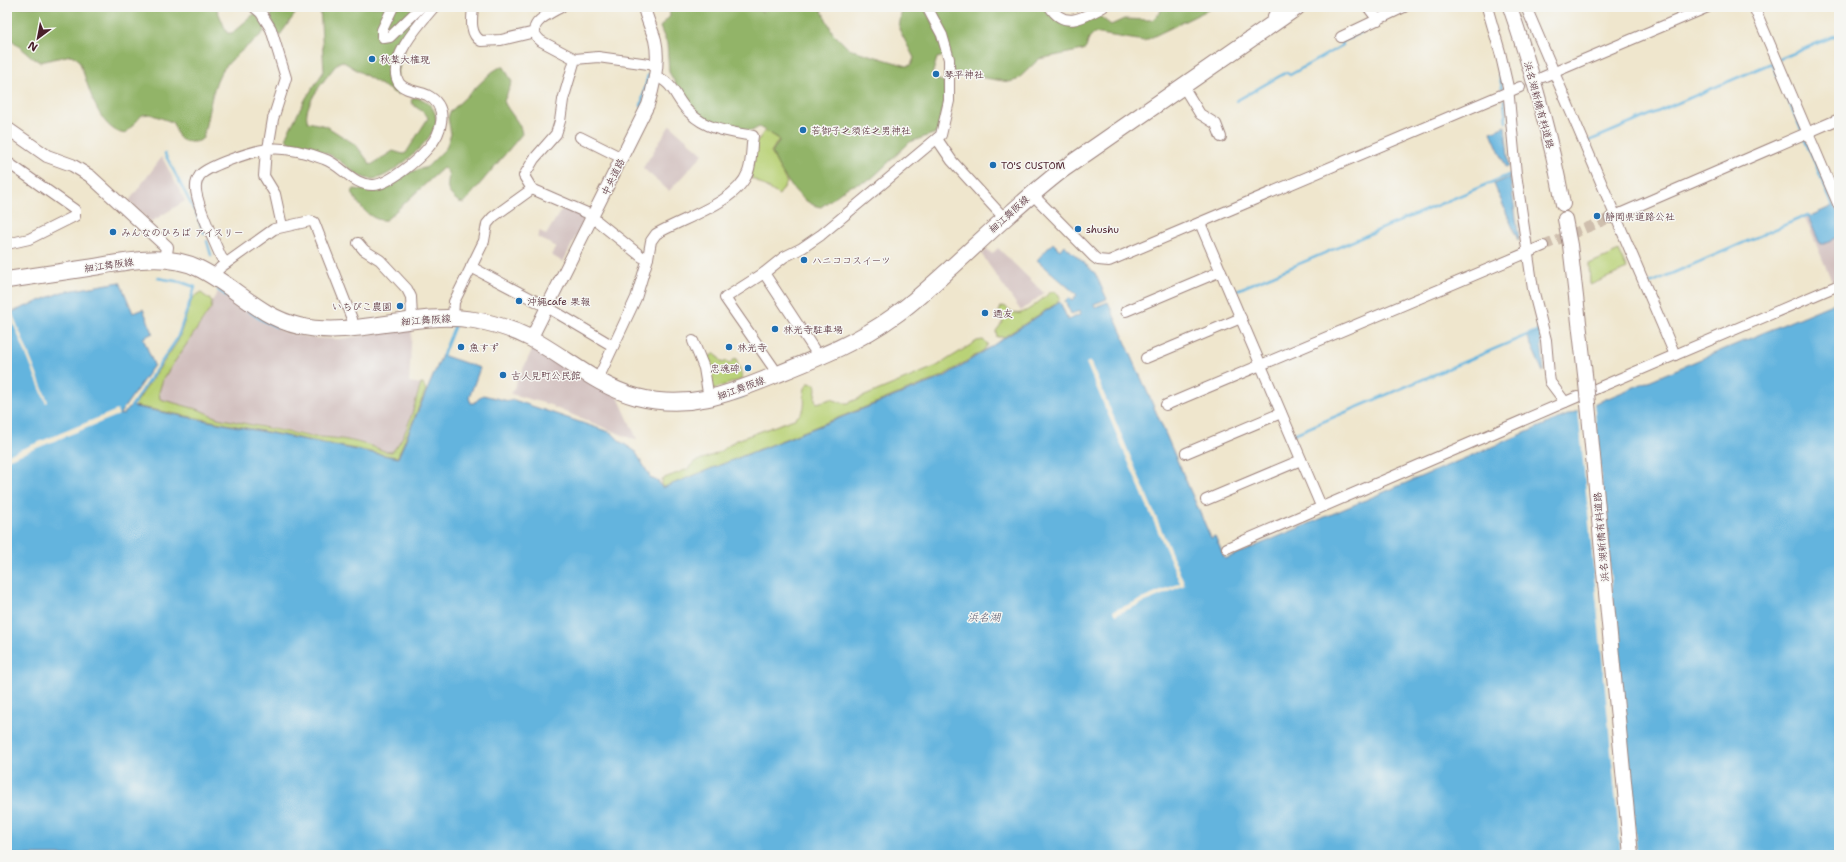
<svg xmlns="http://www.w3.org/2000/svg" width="1846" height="862" font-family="'Shantell Sans','Klee One',sans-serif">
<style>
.industrial{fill:#d1bfbe}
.green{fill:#b9d277;stroke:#827851}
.forest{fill:#92b468;stroke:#6e6a4a}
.water{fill:#64b4de;stroke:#576a84}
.pier{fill:#efe6cd}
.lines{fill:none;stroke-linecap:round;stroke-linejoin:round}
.stream{stroke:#64b4de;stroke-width:2.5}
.minor-tunnel{stroke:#cebead;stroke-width:10;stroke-dasharray:10 5;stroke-linecap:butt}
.minor-casing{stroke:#9c827c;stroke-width:12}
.tertiary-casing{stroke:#9c827c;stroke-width:14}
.secondary-casing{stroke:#9c827c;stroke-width:16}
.primary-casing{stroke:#9c827c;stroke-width:18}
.minor{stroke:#fff;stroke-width:10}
.tertiary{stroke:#fff;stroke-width:12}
.secondary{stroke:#fff;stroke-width:14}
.primary{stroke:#fff;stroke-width:16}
.secondary-bridge-casing{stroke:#9c827c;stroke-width:16;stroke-linecap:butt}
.secondary-bridge{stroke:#fff;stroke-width:14}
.poi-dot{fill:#1f6fb2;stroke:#f6f6f2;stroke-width:1.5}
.labels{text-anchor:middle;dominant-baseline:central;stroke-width:3;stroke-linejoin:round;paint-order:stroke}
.poi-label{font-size:10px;fill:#4a1f2b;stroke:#f6f6f2;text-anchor:start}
.street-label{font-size:10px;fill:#4a1f2b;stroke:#f6f6f2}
.water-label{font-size:11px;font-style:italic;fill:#53536a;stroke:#f6f6f2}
</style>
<rect width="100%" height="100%" fill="#f6f6f2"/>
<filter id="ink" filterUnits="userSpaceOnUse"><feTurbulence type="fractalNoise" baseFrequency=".025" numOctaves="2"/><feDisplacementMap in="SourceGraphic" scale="8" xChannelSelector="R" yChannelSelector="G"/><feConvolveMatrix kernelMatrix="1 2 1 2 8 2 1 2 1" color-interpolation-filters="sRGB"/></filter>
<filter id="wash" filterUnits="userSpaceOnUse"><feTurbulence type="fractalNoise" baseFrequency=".012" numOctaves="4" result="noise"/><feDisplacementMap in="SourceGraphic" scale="16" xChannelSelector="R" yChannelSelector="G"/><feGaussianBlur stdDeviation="0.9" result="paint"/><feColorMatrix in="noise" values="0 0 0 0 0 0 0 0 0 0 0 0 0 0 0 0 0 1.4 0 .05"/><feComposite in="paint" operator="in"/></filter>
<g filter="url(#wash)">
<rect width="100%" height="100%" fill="#efe6cd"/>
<g class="industrial">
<path d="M670 125 703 154 669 191 643 168Z"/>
<path d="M162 157 185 201 151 222 129 201Z"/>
<path d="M1836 205 1839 212V282L1833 284 1805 218Z"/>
<path d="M563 207 586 217 563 262 551 255 556 247 537 237 540 231 546 235Z"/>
<path d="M998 248 1044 293 1021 311 982 255 987 249 992 254Z"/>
<path d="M218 292 259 320 285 332 298 335 312 338 339 339 412 328 409 382 421 384 411 418 400 443 392 452H385L375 447 217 418 200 410 160 399 159 392 163 379 190 337 206 317 211 308 212 301Z"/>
<path d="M533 348 618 397 637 439 635 440 553 407 554 406 511 394Z"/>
</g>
<g class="green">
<path d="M765 130 779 139 771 152 787 183 779 195 750 177 755 145Z"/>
<path d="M1619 251 1627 269 1590 285 1589 264Z"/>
<path d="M1051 292C1056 292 1059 293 1060 298L1057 303 1004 337H997L996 331 1003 322 999 312 1001 307 1004 306C1008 308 1011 312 1015 313 1024 317 1044 297 1051 292Z"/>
<path d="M201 293 212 301 211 308 163 379 159 392 160 399 200 410 217 418 313 437C330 437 347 439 364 444 374 446 382 452 392 452 409 434 413 407 421 384H423L426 390 398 456 396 457 135 406 136 403 178 341 192 299 197 294Z"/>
<path d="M983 340 988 344 984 350 943 376 662 488V479L688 469 694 462 716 454 737 440 794 419C813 408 798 395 808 383L815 384C818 391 812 398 817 403L831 399 843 403H848L937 366 977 341Z"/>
<path d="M715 353 723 363 726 361 729 364 736 358 743 379 710 390 704 360Z"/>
</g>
<g class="forest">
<path d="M7 7H117L135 9 155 7H216L227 33H232L254 14H256L265 28 263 33C250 45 230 58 220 74 211 91 208 118 203 138 199 142 196 142 191 142 175 141 179 133 172 122L150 114 142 115 125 134C97 129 89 86 80 63L77 58 71 55 40 62 33 58 7 36Z"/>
<path d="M272 7H300L280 35H278L271 18Z"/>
<path d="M320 7H430L407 34 395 86 399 92 398 95 342 61 338 63C329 74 300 107 308 122L326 126 356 145 371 165 393 151 403 154 406 153 428 118C425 110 414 109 411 101L413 98C419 97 425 100 429 104 435 110 438 119 435 127 429 143 391 178 373 179 356 180 344 160 328 154 317 149 304 148 292 145 287 142 286 140 287 134L306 98 324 71Z"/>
<path d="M669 7H752L763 12 767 7H820L833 33 849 49 907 66 911 65 914 58 899 29 902 7H924L939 36 944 56 937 58 932 75 934 78 944 82 945 100 938 130 936 133 910 142 870 180 848 187 821 207C800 205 779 171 772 152L779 141 778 138 759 127 752 131 717 124 700 116 687 104 669 72 667 44 660 27 670 16Z"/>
<path d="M931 7H1046L1056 19 1098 15 1111 25 1124 19 1152 20 1160 13 1162 7H1214L1144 41 1094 33 1089 38 1086 48 1083 50 1039 59 1017 80 1009 82 955 73 953 71Z"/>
<path d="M500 67H504L512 82 504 101C508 112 521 122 522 134L464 203 459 202C455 199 449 194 448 189 446 181 453 173 443 168L386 220C371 222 357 204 352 192L354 189 374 191 384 189 408 173 427 167 446 148 451 134 448 118 450 112 492 72Z"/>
</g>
<g class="water">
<path d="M1505 126 1509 166 1506 167 1491 132Z"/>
<path d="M1510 177 1519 239 1518 240 1494 184Z"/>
<path d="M1835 205 1839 214V236L1824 244H1820L1808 217Z"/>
<path d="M1053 243 1060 250 1064 245 1095 273 1107 299 1094 304 1095 307 1108 302 1211 538 1215 536 1225 559 1839 301V855H7V314L62 292 120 282 133 313 143 309 153 333 143 338 154 365 119 415 124 414 130 406 398 458 442 355 480 368 469 398 471 403H474L483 395 508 401 514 400 612 433 621 442 635 451 651 478 659 482 662 488 944 377 1060 302 1068 320 1081 314 1080 311 1071 314 1065 301 1068 298 1072 301 1077 295 1037 260Z"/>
<path d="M1540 331 1544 371 1543 372 1527 336Z"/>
</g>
<g class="pier">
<path d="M12 312 48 402 46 403 9 313Z"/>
<path d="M1090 361 1185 585 1115 615 1113 611 1180 583 1086 363Z"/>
<path d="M1594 402 1637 855H1621L1578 409Z"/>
<path d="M117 410 119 415 7 460V455Z"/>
</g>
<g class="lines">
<g class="stream">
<path d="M1405 12 1415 7"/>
<path d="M1780 59 1839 34"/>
<path d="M1497 61 1502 88"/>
<path d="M1772 63 1801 129"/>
<path d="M1504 100 1506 122"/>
<path d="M1236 101 1287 72 1290 75 1343 45 1342 42 1368 29"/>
<path d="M641 106 648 75"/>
<path d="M1805 139 1833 206"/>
<path d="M1589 141 1774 62"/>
<path d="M165 154 194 210"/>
<path d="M196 212 204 233"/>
<path d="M207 241 211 255"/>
<path d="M1650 283 1808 215 1809 216"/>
<path d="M218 290 260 319 277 327"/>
<path d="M1235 291 1511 174"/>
<path d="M443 355 455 325H453"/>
<path d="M713 405 743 396"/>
<path d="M131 407 177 339 195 287 181 282 158 278"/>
<path d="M1294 434 1539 330 1538 328"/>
</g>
</g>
</g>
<g filter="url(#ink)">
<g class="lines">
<path class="minor-tunnel" d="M1543 246 1610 218"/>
<g class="minor-casing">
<g id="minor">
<path d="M254 7 261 13 271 29 286 78 273 119 268 149"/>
<path d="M393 7 382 30V36L384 38 390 37 421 7"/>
<path d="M473 7C472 18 469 34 481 41L501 40 535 32"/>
<path d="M561 7C549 14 522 25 541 41L575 59"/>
<path d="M1050 7C1065 30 1084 17 1103 7"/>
<path d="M1368 7 1378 20"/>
<path d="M1487 7 1500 52 1508 87 1516 174 1533 289 1546 340 1549 375 1550 382 1565 402"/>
<path d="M1526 7 1675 355"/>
<path d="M1754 7 1839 206"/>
<path d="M1276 22 1273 16 1278 7"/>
<path d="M1341 37 1404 7"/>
<path d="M1543 77 1708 7"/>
<path d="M1183 86 1200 114 1216 124 1221 137"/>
<path d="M580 137 622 158"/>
<path d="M937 139 952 161 1005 219"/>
<path d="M266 149 264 176 275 194 282 226"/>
<path d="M7 162 75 210V216L29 239 7 244"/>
<path d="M1032 194 1094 257 1098 260 1109 261 1520 87"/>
<path d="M1610 218 1839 119"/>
<path d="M1200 223 1321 506"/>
<path d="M358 243 364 250 380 260 407 289 411 297 412 319"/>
<path d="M648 258 651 241 656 234C683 218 737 203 748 172 752 161 751 147 753 136 731 132 707 130 690 113 675 100 675 82 654 76"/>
<path d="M226 263 221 257C215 243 194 199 196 186 196 182 198 178 200 175 210 165 253 151 268 149 285 147 308 153 324 159 342 165 353 186 374 185 389 184 418 160 428 148 442 133 450 107 427 95 418 91 405 91 399 83 385 61 421 22 434 7"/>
<path d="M471 267 547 307 613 346"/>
<path d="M764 273 819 357"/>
<path d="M212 276 221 267 274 229 310 221 314 222 352 319 353 328"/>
<path d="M1126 311 1221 271"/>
<path d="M453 317 454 302 484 241 487 224 493 217 532 189"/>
<path d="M693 341 704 368 709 399"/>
<path d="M1146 358 1241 318"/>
<path d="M776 375 773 367 725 298 764 273 784 257 802 248 821 235 941 135 949 101V59L942 35 927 7"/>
<path d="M597 381 636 298 648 258 642 257 587 213 532 189 524 176 534 159 556 134 560 121 563 100 575 59 598 57 656 65"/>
<path d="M1593 390 1839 285"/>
<path d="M1166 405 1543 246"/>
<path d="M1186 453 1281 413"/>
<path d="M1206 500 1301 460"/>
<path d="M1227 548 1577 397"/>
</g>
</g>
<g class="tertiary-casing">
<g id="tertiary">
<path d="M7 128 47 156 72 165 90 176 167 247 165 260"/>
<path d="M531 339 648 105C654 86 660 61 655 40 652 29 646 18 644 7"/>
</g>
</g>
<g class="secondary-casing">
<g id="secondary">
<path d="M1510 7C1532 71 1551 137 1563 204"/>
<path d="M1565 219 1570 245 1586 383"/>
</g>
</g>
<g class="primary-casing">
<path id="primary" d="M7 280C34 276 61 272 88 268 124 262 164 252 198 268 234 285 259 317 299 326 355 339 415 310 474 320 493 323 512 329 530 338 566 357 596 386 637 397 687 410 727 395 773 376 815 359 857 343 894 316 914 302 933 284 952 267 988 234 1023 200 1062 170L1297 7"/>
</g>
<use href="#minor" class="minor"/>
<use href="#tertiary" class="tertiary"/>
<use href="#secondary" class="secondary"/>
<use href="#primary" class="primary"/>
<g class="secondary-bridge-casing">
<path id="secondary-bridge" d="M1586 383 1631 855"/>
</g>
<use href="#secondary-bridge" class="secondary-bridge"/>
</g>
</g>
<g class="poi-dot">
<circle cx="372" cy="59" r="4"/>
<circle cx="936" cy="74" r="4"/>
<circle cx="803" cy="130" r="4"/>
<circle cx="993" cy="165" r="4"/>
<circle cx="1597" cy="216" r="4"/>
<circle cx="1078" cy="229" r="4"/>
<circle cx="113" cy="232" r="4"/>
<circle cx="804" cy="260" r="4"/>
<circle cx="519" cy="301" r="4"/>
<circle cx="400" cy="306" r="4"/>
<circle cx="985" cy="313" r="4"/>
<circle cx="775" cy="329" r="4"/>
<circle cx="461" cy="347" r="4"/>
<circle cx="729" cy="347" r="4"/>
<circle cx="748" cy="368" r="4"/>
<circle cx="503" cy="375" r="4"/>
</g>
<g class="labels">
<g class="poi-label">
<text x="380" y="59">秋葉大権現</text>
<text x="944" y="74">琴平神社</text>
<text x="811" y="130">若御子之須佐之男神社</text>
<text x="1001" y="165">TO'S CUSTOM</text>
<text x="1605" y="216">静岡県道路公社</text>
<text x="1086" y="229">shushu</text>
<text x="121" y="232">みんなのひろば アイスリー</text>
<text x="812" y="260">ハニココスイーツ</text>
<text x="527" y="301">沖縄cafe 果報</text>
<text x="392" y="306" text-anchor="end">いちびこ農園</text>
<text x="993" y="313">通友</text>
<text x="783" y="329">林光寺駐車場</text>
<text x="469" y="347">魚すず</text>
<text x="737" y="347">林光寺</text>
<text x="740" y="368" text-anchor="end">忠魂碑</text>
<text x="511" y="375">古人見町公民館</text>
</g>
<g class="street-label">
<text transform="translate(1539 105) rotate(75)">浜名湖新橋有料道路</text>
<text transform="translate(613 177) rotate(-64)">中央道路</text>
<text transform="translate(1009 214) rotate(-42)">細江舞阪線</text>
<text transform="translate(109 265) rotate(-8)">細江舞阪線</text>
<text transform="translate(426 320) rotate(-4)">細江舞阪線</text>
<text transform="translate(741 388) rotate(-20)">細江舞阪線</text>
<text transform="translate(1601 537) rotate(-95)">浜名湖新橋有料道路</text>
</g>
<g class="water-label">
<text x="984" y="617">浜名湖</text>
</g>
</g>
<rect width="1846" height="862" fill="none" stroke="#f6f6f2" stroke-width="24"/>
<g transform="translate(38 38) rotate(212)" stroke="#f6f6f2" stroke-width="3" paint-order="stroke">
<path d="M0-3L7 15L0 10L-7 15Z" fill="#4a1f2b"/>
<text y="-6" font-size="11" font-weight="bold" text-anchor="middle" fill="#4a1f2b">N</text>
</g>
</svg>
